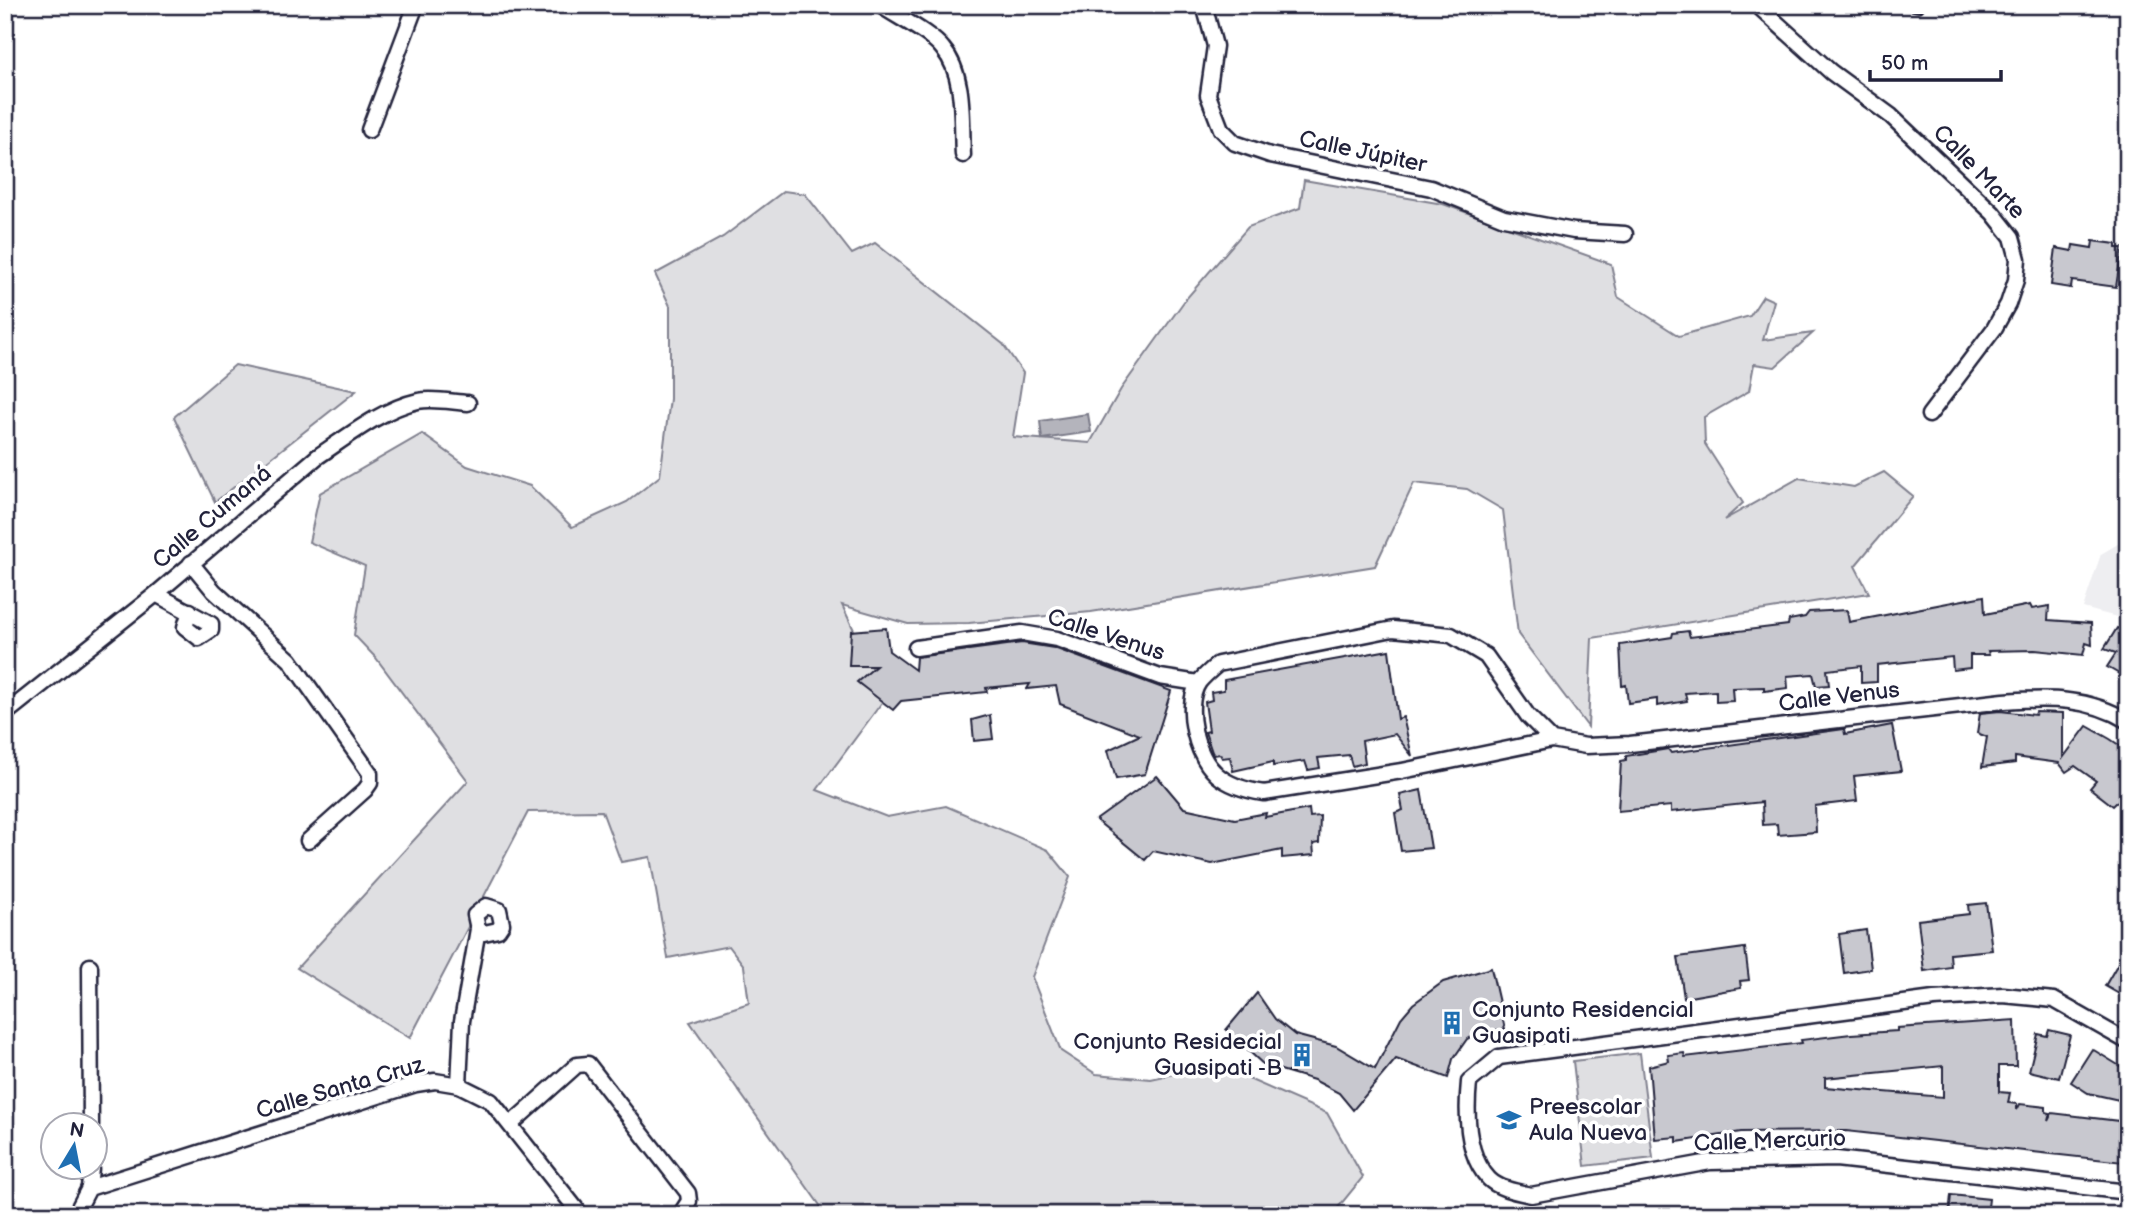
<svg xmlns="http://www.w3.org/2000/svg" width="2133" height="1220" font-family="'Balsamiq Sans',sans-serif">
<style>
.built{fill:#eeeef1}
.green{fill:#dfdfe2;stroke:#80808e;stroke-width:2}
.water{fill:#b4b4bc;stroke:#7a7a88;stroke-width:2}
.building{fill:#c8c8cf;stroke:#22223b;stroke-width:2;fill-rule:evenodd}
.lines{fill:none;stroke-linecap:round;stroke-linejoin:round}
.service-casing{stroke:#22223b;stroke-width:12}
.minor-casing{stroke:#22223b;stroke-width:19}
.service{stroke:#fff;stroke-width:7}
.minor{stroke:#fff;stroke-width:14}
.labels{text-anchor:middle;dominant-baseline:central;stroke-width:7;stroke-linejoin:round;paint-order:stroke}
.street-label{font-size:23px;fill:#22223b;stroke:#fff}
.poi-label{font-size:23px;fill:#22223b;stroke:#fff;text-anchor:start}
</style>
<rect width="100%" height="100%" fill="#fff"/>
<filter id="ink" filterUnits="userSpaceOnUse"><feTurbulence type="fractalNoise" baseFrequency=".0143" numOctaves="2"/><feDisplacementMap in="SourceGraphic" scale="14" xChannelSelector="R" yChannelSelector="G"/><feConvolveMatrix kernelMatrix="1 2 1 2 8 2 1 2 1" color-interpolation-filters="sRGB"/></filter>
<g filter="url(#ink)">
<path class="built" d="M2128 538V620L2083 608 2101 554Z"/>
<g class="green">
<path d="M1304 180 1443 204 1611 264 1618 297 1679 336 1750 316 1763 296 1774 301 1763 340 1813 333 1775 367 1754 364 1749 391 1704 417 1705 444 1743 503 1724 520 1799 478 1854 487 1884 472 1913 496 1855 566 1869 593 1592 638 1588 727 1518 634 1503 510 1467 489 1414 483 1375 566 1091 612 969 623 908 624 842 605 886 697 817 790 887 817 946 806 1048 850 1070 877 1032 977 1061 1051 1096 1074 1151 1079 1201 1068 1244 1077 1327 1113 1363 1177 1332 1215H834L824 1211 690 1022 749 1003 744 966 729 946 668 958 650 857 621 862 602 811 528 812 410 1038 297 968 468 781 376 658 354 635 365 566 309 542 320 493 422 434 467 466 530 486 572 527 627 502 660 476 670 399V306L655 274 723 237 784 191 805 194 852 254 875 243 1003 344 1023 373 1013 437 1090 443 1121 389 1185 300 1248 227 1300 208Z"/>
<path d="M235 365 356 391 215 502 174 417Z"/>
<path d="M1640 1053 1653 1158 1585 1166 1573 1061Z"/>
</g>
<path class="water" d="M1088 414 1091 432 1042 439 1040 421Z"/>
<g class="building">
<path d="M2093 241 2116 244V248H2122L2116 287 2072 281 2071 288 2051 285 2056 248 2072 251 2073 245 2092 248Z"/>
<path d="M1984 596 1985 614 2030 605 2032 609 2049 606 2048 620 2091 623 2092 645 2086 643 2083 655 2035 650 1988 651 1989 655H1970V668L1953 670 1952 657 1877 665V682L1861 683V666L1827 670 1829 685 1816 686 1813 674 1787 676 1788 688 1764 691V687L1732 688 1733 701 1716 702V691L1685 693 1687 701 1657 706V699L1628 703 1626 685 1622 686 1620 645 1672 637 1673 633 1688 631 1690 637 1788 625 1789 620 1805 617 1809 612 1847 610 1849 622Z"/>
<path d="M886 628 889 651 915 670 916 657 1022 643 1054 648 1171 691 1145 774 1116 779 1108 750 1140 735 1060 704 1056 686 1027 689 1030 684 986 688 987 692 901 701 893 710 857 682 876 666H849L851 631Z"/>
<path d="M2117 628 2128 633V679L2107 667 2116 653 2104 649Z"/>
<path d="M1389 650 1398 719 1403 717 1412 756 1395 734 1362 741 1365 763 1352 766 1349 755 1318 758 1320 768 1308 770 1305 761 1273 766V762L1233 771 1230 757 1222 758 1220 754 1214 755 1212 752 1205 732 1209 731 1205 702 1212 700 1211 692 1224 690V680Z"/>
<path d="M2000 711 2035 715 2036 712 2063 713V758L2087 726 2110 739 2128 751V791L2113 806 2090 788 2096 781 2075 766 2066 772 2059 763 2015 757V763L1982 767 1987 737 1977 733 1980 713Z"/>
<path d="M990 715 993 739 974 741 972 720Z"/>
<path d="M1892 725 1901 771 1854 776 1857 801 1815 806 1816 832 1778 835 1777 824 1763 825 1762 802 1671 812V806L1618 811 1621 761 1626 760V756L1668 749 1671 753 1844 729 1845 734Z"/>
<path d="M1157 776 1184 808 1235 819 1266 813 1265 817 1309 809 1310 817 1320 816 1319 843 1313 844 1314 855 1282 858V850L1212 864 1153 851 1145 860 1096 820Z"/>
<path d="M1421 790 1431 848 1401 851 1395 813 1403 810 1400 795Z"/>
<path d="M1986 903 1992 950 1950 954 1951 967 1924 971 1918 920 1969 914 1968 905Z"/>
<path d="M1866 930 1871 969 1844 973 1839 934Z"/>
<path d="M2128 946V999L2105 986Z"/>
<path d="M1745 948 1749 980 1740 981 1741 988 1684 998 1678 957Z"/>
<path d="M1491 968 1505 1029 1480 1032 1467 1039 1453 1059 1448 1078 1396 1059 1353 1110 1339 1093 1314 1080 1264 1065 1226 1030 1257 993 1275 1019 1295 1035 1336 1046 1375 1069 1401 1018 1413 1004 1443 982Z"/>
<path d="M2015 1020 2016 1066H1999V1092L2010 1093 2008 1103 2017 1104V1110L2020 1104 2046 1107V1112L2050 1113 2048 1121 2052 1113 2127 1122 2123 1162 1846 1131 1741 1132 1677 1142V1137L1655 1139 1649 1066 1669 1061 1668 1055 1684 1053 1685 1057 1802 1043 1801 1040 1851 1034 1897 1031V1028ZM1943 1066V1097L1825 1087V1078Z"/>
<path d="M2049 1030 2070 1035 2059 1078 2029 1071 2038 1034 2047 1036Z"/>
<path d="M2092 1049 2128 1071V1102L2088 1093 2071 1082Z"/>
<path d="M1951 1195 1989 1199 1987 1215H1949Z"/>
</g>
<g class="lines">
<g class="service-casing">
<path id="service" d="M1909 5 1918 7"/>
</g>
<g class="minor-casing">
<g id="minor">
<path d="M880 5C897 17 931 33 943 49 966 76 961 122 963 155"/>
<path d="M1204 5 1215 46 1208 95 1221 129 1235 143 1270 155 1431 188 1504 218 1574 231 1625 234"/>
<path d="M1757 5 1831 72 1891 116 1993 213 2012 237 2018 259 2016 280 2008 304 1994 329 1929 415"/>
<path d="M369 130 416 5"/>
<path d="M191 563 214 591 290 660 370 773V783L365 790 308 841"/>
<path d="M156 594 211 624V630L199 638 185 627 190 611"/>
<path d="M916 648 1022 633 1057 639 1160 677 1198 683"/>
<path d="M5 714 156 594 317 457C347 437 382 409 418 401 433 398 452 402 468 403"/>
<path d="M1552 740 1528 716 1486 656 1451 635 1393 629 1218 664C1212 669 1204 676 1199 682 1190 695 1191 716 1194 730 1203 771 1223 787 1264 793L1402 771 1552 740 1586 746 1630 744 2004 701C2049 698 2088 697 2128 721"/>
<path d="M90 966 91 1126"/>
<path d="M2128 1042 2054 1000 2003 995 1934 999 1499 1057 1469 1082C1466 1112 1466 1155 1489 1179 1499 1189 1517 1192 1531 1195L1710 1162 1836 1159 2128 1192"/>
<path d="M459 1085 462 1021 478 929 475 915 486 906 499 910 502 924 498 930 484 933 478 929"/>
<path d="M511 1124 577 1065 588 1064 688 1193 689 1201 680 1215"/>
<path d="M89 1188 91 1168"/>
<path d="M75 1215 89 1188 416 1084 435 1081 459 1085 491 1101 581 1215"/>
</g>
</g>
<use href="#service" class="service"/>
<use href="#minor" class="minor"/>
</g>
</g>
<defs>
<g id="building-bare" transform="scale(1.89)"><path d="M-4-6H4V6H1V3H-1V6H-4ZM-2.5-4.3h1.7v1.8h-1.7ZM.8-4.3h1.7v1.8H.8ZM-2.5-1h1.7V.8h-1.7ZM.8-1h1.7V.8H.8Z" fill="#1f6fb2" stroke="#fff" stroke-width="2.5" paint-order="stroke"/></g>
<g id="school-bare" transform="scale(1.89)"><path d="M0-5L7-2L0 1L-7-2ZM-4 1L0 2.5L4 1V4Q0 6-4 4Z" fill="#1f6fb2" stroke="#fff" stroke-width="2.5" paint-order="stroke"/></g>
</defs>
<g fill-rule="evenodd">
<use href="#building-bare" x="1452" y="1023"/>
<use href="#building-bare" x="1302" y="1055"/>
<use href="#school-bare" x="1509" y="1120"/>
</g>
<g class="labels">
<g class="street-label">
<text transform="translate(1363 152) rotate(12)">Calle Júpiter</text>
<text transform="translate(1979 172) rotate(46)">Calle Marte</text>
<text transform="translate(212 517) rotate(-40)">Calle Cumaná</text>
<text transform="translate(1106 635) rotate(18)">Calle Venus</text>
<text transform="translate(1839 697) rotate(-7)">Calle Venus</text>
<text transform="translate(340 1088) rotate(-16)">Calle Santa Cruz</text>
<text transform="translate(1770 1141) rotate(-2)">Calle Mercurio</text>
</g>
<g class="poi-label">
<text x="1472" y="1010">Conjunto Residencial<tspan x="1472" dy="26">Guasipati</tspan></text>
<text x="1282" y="1042" text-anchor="end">Conjunto Residecial<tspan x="1282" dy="26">Guasipati -B</tspan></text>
<text x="1529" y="1107">Preescolar<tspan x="1529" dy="26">Aula Nueva</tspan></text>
</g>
</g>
<rect width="2133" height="1220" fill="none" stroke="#fff" stroke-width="28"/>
<rect x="14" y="14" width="2105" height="1192" fill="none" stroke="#22223b" stroke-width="2.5" filter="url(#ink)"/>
<g transform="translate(74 1146) rotate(10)"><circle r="33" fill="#ffffff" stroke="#a7a7b1" stroke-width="2"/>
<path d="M0-5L12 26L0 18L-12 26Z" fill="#1f6fb2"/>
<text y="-10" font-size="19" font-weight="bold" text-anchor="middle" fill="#22223b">N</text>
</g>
<path d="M1870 70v10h131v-10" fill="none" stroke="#22223b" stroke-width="3.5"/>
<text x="1881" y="70" font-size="21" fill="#22223b" stroke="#ffffff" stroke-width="5" paint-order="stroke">50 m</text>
</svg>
